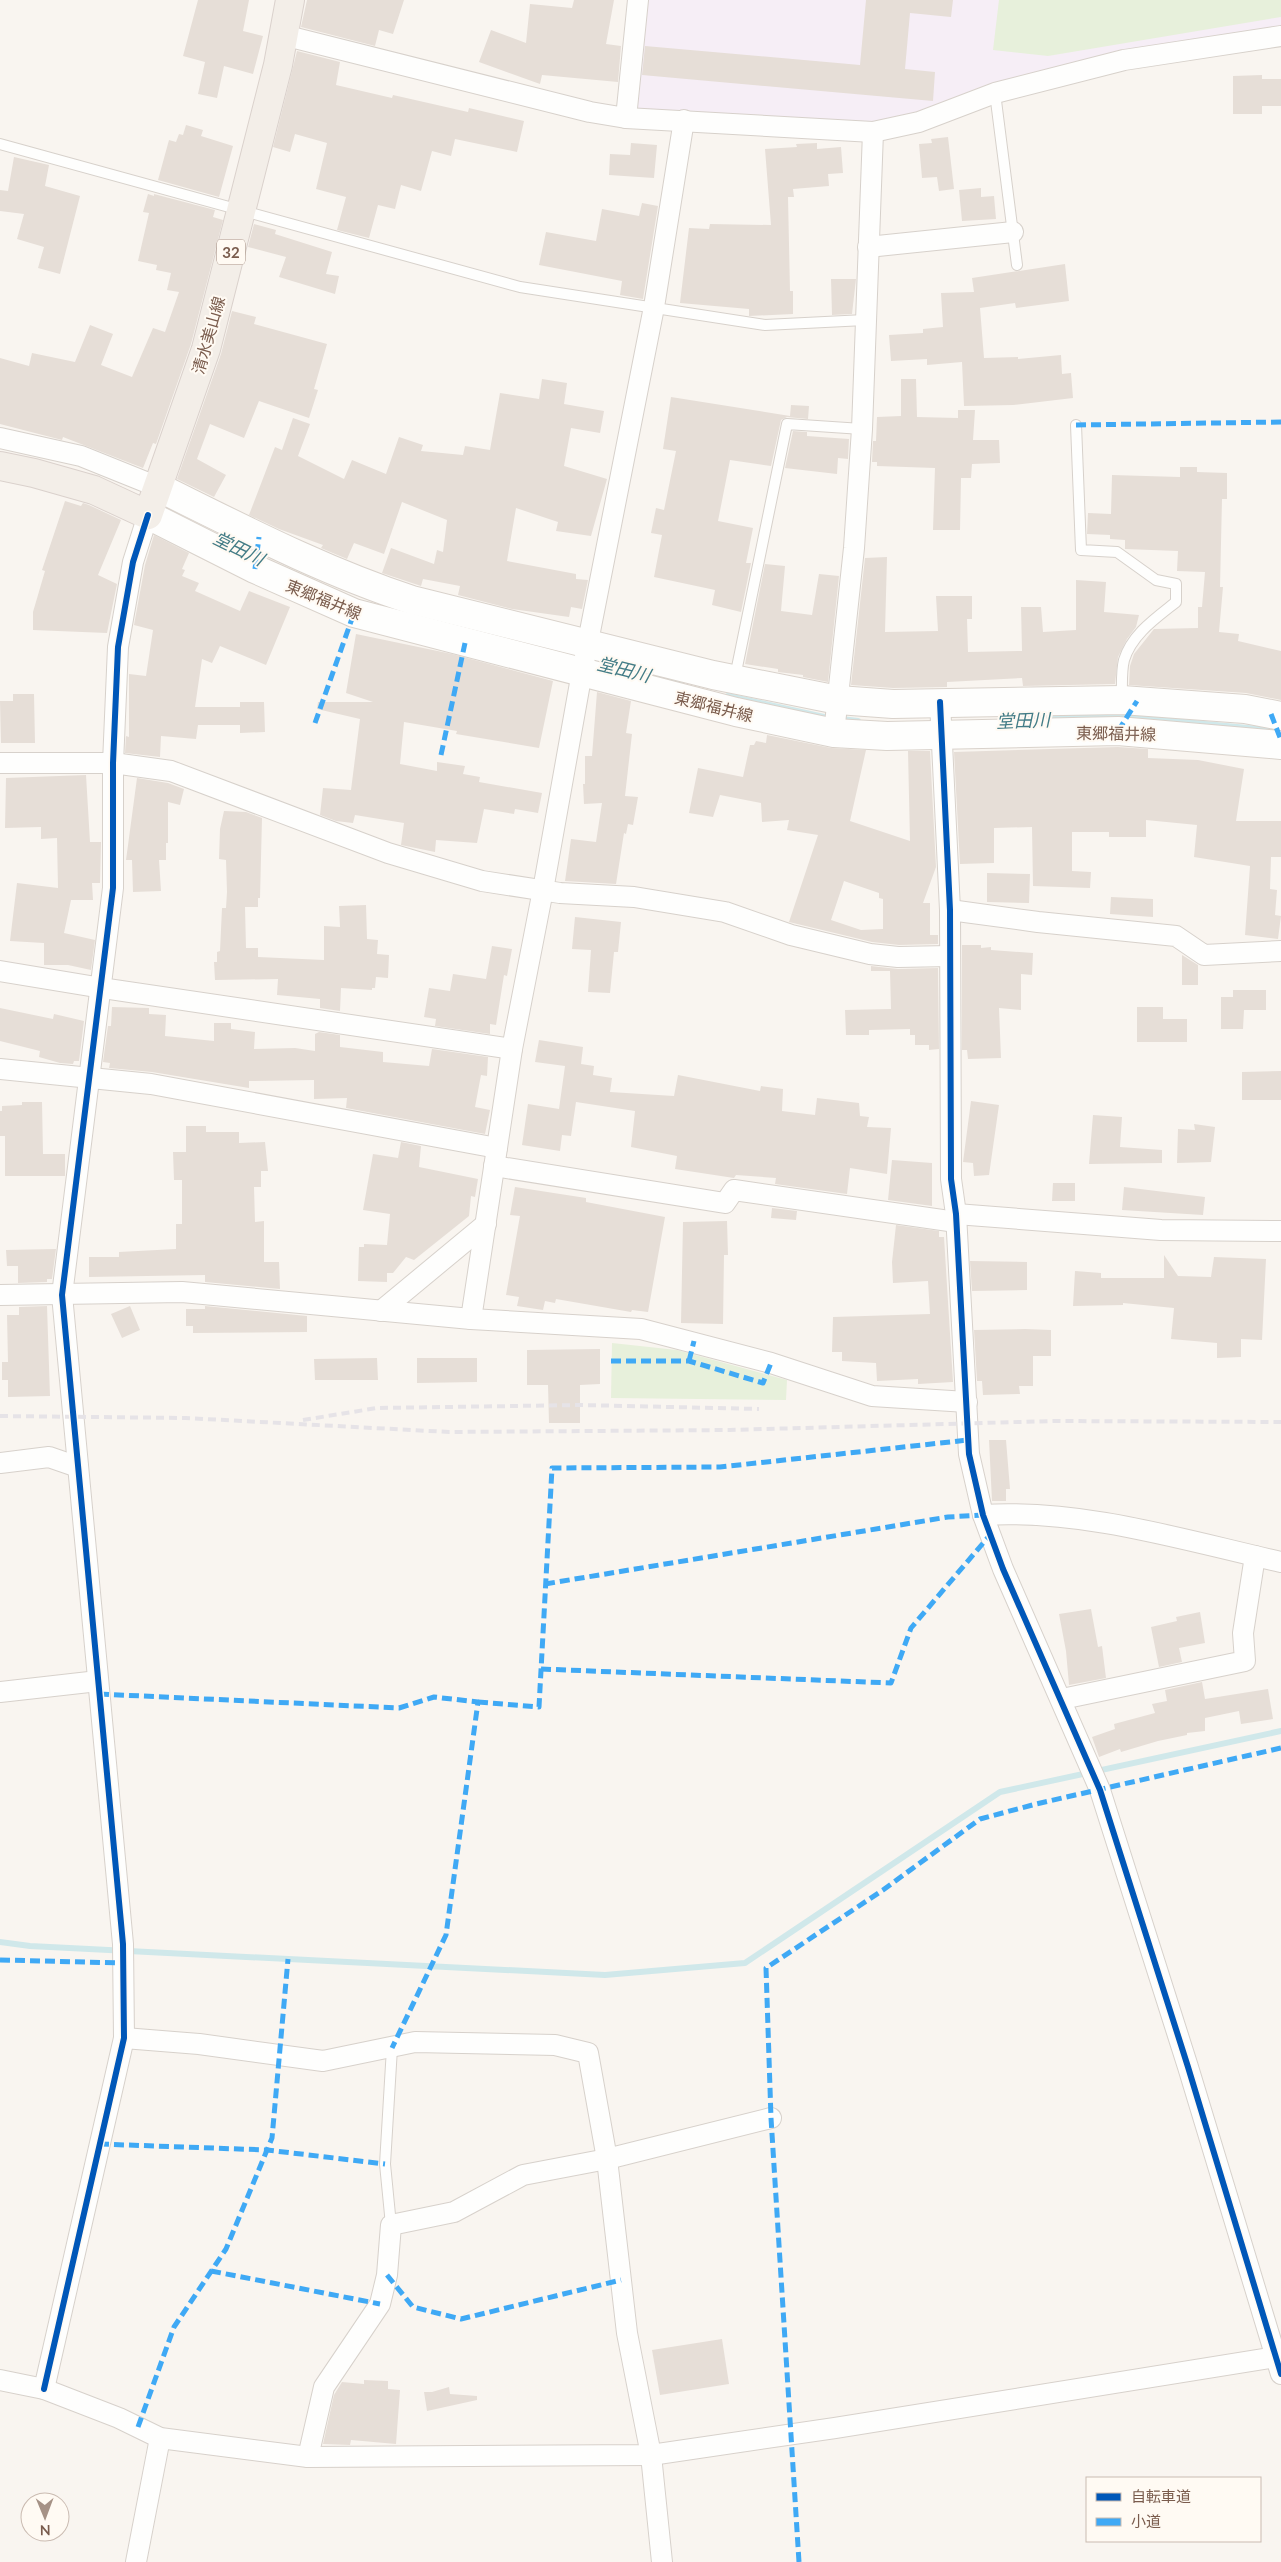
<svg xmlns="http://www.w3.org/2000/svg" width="1281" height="2562" font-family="Lato,'Noto Sans JP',sans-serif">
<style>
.education{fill:#f6eef6}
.green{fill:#e7f0db}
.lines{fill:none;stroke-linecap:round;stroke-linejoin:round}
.stream{stroke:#d0e8ea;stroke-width:6}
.building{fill:#e6ded7;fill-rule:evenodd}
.lane-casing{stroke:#d7d1cb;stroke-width:12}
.street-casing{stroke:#d7d1cb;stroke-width:22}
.secondary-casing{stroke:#d9d2cb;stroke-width:30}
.primary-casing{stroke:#dad1cc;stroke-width:30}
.lane{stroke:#fefefd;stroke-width:10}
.street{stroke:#fefefd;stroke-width:20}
.secondary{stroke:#fefefd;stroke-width:28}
.primary{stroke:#f3eee8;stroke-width:28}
.rail{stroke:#e6e3e7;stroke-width:4;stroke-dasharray:8 5;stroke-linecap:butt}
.quiet{stroke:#3fa9f5;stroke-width:5;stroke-dasharray:10 5;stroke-linecap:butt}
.cycleway-casing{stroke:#fffaf3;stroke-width:9}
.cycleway{stroke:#0057b8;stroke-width:6}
.labels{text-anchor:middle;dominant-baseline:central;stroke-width:4;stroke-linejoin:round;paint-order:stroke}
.shield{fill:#fffaf3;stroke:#a28b7f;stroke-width:1}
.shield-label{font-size:15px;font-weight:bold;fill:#7a5c4d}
.street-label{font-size:16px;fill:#7a5c4d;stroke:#fffaf3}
.water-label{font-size:18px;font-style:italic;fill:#437c86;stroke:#fffaf3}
</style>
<rect width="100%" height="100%" fill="#f9f5f0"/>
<path class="education" d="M642 0H1281V28L1262 29 977 88 916 118 884 129 642 110 632 107Z"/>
<g class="green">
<path d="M999 0H1281V17L1048 56 993 50Z"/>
<path d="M612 1343 677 1350 787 1380 786 1400 611 1398Z"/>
</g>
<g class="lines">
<g class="stream">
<path d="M588 659 682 684"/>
<path d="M728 696 824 717 858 721"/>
<path d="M1006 720 1119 716 1281 731"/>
<path d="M0 1942 30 1946 605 1975 745 1963 1000 1792 1281 1731"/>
</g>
</g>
<g class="building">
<path d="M198 0H249L243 31 263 36 253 74 224 66 217 98 198 94 205 62 183 56Z"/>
<path d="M307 0H404L393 34 379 30 375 46 301 27Z"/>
<path d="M574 0H614L606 44 621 46 618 82 542 75 540 84 479 62 491 30 526 43 530 4 572 8Z"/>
<path d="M866 0H953L951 17 910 13 905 69 935 72 933 101 642 75 645 46 860 65Z"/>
<path d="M297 51 340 62 336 85 392 98 393 95 468 112 469 108 524 121 517 152 455 139 451 156 432 151 421 191 401 185 395 209 378 205 369 238 337 230 346 197 316 189 327 143 295 134 290 152 273 147Z"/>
<path d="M1262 75V79H1281V106H1262V114H1233V76Z"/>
<path d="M186 125 203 130 201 136 233 146 219 197 158 180 169 140 176 142 179 134 183 135Z"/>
<path d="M948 137 954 189 939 191 937 177 922 178 919 144 932 143 931 139Z"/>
<path d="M631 143 657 145 654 178 609 175 610 154 630 155Z"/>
<path d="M817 143V149L841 147 843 173 828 174 829 186 793 189 794 197H788L790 291H793V314L749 316V309L680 303 689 228 709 229 710 224 771 225 765 149 797 147 796 144Z"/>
<path d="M14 157 49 165 45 186 80 196 60 274 38 268 44 247 17 239 24 214 0 211V190L8 191Z"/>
<path d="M981 188V197L994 196 996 219 962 221 959 190Z"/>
<path d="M148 194 154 196V194L215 210 213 217 223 220 191 344 156 444 153 443 143 468 63 437 62 440 0 424V358L29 366 32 353 75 362 90 325 113 334 101 365 132 377 153 328 165 332 179 292 167 290 171 273 156 270 157 265 138 261 149 213 143 212Z"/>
<path d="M642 203 658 206 643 299 620 295 622 281 539 265 546 232 596 241 602 209 639 216Z"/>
<path d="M254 224 276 230 275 234 332 252 326 274 339 276 335 294 279 277 286 257 248 247Z"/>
<path d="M1065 264 1069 301 1016 308 1015 303 980 308 984 358 1018 357V359L1061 355 1062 374 1071 373 1073 398 1013 405 964 406 962 362 927 365V359L891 361 889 335 923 333V329L943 327 941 293 974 292 972 278Z"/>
<path d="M831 279H856L852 314 832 315Z"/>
<path d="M232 311 256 317 254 324 327 344 314 389 318 390 309 418 259 401 244 438 210 424 197 459 226 475 214 497 177 479 221 354Z"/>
<path d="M542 379 567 383 564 404 604 411 600 433 571 428 564 466 607 479 591 536 556 531 558 522 516 508 507 561 576 574V579L588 580 582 609 571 607 569 617 512 609 458 595 460 586 423 579 421 586 382 573 391 548 434 564 437 550 443 552 447 520 402 502 384 554 354 543 347 559 321 548 323 545 279 529 249 515 275 447 282 450 293 418 310 424 298 456 344 479 352 460 386 474 399 437 423 445 421 451 463 455 465 446 490 450 500 393 539 399Z"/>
<path d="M901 379H916L917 417 958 418V410H975L973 440H999L1000 463 972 464 971 478H961L960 530H933L935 468 877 466V462H872L873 441H876L877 417 901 416Z"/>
<path d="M671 397 790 416 791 405 809 406 808 419 787 417 781 420 771 466 730 460 718 521 753 528 746 563H751L741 612 712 605 715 590 654 577 662 535 651 533 656 508 664 510 676 451 663 449Z"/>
<path d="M793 431 807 432V436L849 439 848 459 838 458 837 474 785 468Z"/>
<path d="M1180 467H1197V472L1227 473V499H1222L1220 587H1223L1219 632 1239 634 1238 641 1281 651V700L1246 693 1129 685 1130 666 1134 654 1154 629 1198 628V607H1202L1205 572 1177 571 1178 551 1125 549V540L1110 539V535L1087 534 1088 513 1111 514 1112 475 1180 477Z"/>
<path d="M65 501 81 506 83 503 89 505 121 520 98 575 117 584 107 633 33 630V612L45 571 42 570Z"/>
<path d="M154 535 189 553 182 569 185 570 182 576 199 583 195 591 240 611 249 591 290 607 266 665 220 646 212 663 202 659 195 707H240V702H264L265 732 240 733V725H198L196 739 161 736 160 757 125 753 126 736 129 737V674L146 676 153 630 134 625 145 565Z"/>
<path d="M887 557 885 632 938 631 936 596H972V619H967L968 652 1022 651 1021 607H1041L1043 632 1076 630V580L1106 582 1104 612 1139 615 1136 627 1127 639 1118 657 1115 684 1023 686 1022 678 947 682V687L893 688 851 685 865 558Z"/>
<path d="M765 564 785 566 781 611 812 615 819 574 839 576 828 682 803 677V675L778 672V669L745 664Z"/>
<path d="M356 634 452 654 553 681 539 748 456 734 457 731 404 722 400 764 437 771V762L465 766 463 774 480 777 479 782 542 793 538 813 515 809 514 814 484 809 477 843 436 840 435 852 401 845 404 823 355 815 353 823 336 821 320 815 323 788 351 790 360 719 317 709 318 702H373L346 693Z"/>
<path d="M597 692 631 701 626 733 632 734 625 796 638 797 633 825 628 824 626 834 624 833 616 884 565 881 571 839 596 842 602 803 584 804 583 784H585V756H592Z"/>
<path d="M13 694H34L35 743H1L0 701H13Z"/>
<path d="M767 735 831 748 866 750 850 821 910 841 908 751H930L936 867 923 903H930V935H938V944L899 945 872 942 789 922 818 835 787 830 789 820 762 822 761 803 720 795 713 817 689 813 698 768 743 777 750 745H754L756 741 766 743ZM844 881 879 893V898L883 899V929L861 930 831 920Z"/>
<path d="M1118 747 1148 749V758L1198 760 1244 769 1236 821H1281V857H1271L1270 889 1277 890 1275 915 1281 916 1278 939 1245 935 1250 866 1194 857 1197 825 1146 820V837H1109V832H1072V871L1091 872 1090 888 1033 886 1032 827 994 828V863L960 864 954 752Z"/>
<path d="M86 775 90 842H101L100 883H92L93 900H71L64 933 95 940 91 970 68 965H44V943L10 941 17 883 58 888 57 838 41 839V827L5 828 6 778Z"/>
<path d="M137 778 168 783 184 789 180 805 168 802V843H166V860H159L161 891 133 892 132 860H126Z"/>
<path d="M224 811 246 812 262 818 260 898H258V907H245L246 948H258V957L324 960V926L340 927 339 906 366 905 367 939 378 940 377 954 389 955 388 978 376 977 375 988H372V990L341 988 340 1011 320 1008V999L277 995 278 979 215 980 214 962H217V952L220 951 222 908H226L227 892 226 860 219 859 220 829Z"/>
<path d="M987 873 1030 874 1029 903 987 902Z"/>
<path d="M1111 897 1153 899V917L1110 914Z"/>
<path d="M575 917 621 922 618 952H614L610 993 588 992 591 950 572 949Z"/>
<path d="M962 945H981V948L991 947V950L1033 953 1032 975 1021 974V1010L999 1008 1001 1058 968 1059 967 1050H962Z"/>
<path d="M492 946 512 949 507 976 504 975 496 1025 490 1024V1034L435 1026 436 1019 424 1017 429 988 450 991 453 974 486 979Z"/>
<path d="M1182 955 1198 965V985H1182Z"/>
<path d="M871 966 898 969 938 968 939 1049 929 1050V1045H915V1035H910V1029L869 1030V1035H846L845 1010 891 1009 890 971H871Z"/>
<path d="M1233 990H1266V1010H1244L1243 1029H1221V997H1233Z"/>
<path d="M112 1007 149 1008V1014L166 1015 165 1036 214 1041V1023H231V1029L255 1032 254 1049 295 1048 315 1051V1034L319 1032 340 1035V1047L383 1052V1062L429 1066 432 1049 488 1057 487 1076 481 1075 475 1107 490 1110 485 1134 346 1108 347 1098 314 1099V1080L249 1081V1088L152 1072 109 1068 110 1063 103 1062 108 1026H111Z"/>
<path d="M1137 1007H1163V1019H1187V1042H1137Z"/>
<path d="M0 1008 53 1019 54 1014 84 1021 79 1061H74L73 1064 60 1063 39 1057 40 1051 0 1041Z"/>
<path d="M539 1040 583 1047 581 1064 594 1066 593 1075 612 1078 610 1092 674 1096 678 1075 760 1091 761 1086 783 1089 782 1111 815 1115 817 1098 859 1103 860 1116 869 1117 867 1127 891 1128 887 1174 850 1168 847 1194 775 1184 776 1178 736 1175 734 1178 675 1169 677 1156 631 1147 635 1111 576 1102 571 1136 562 1135 560 1151 522 1145 528 1104 559 1109 565 1066 535 1062Z"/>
<path d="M1281 1071V1100H1242V1072Z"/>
<path d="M971 1101 999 1105 989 1175 974 1176 973 1163 963 1162Z"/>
<path d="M22 1102H42L43 1154H65V1176H5V1136H0V1111H2V1106L22 1105Z"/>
<path d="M1093 1115 1122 1117 1120 1147 1162 1150V1163L1089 1164Z"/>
<path d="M1194 1124 1215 1127 1211 1162 1177 1163 1178 1129 1195 1130Z"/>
<path d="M186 1126H206V1132H239V1143L265 1142 268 1171H261V1187H254L255 1222 264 1221V1262H279L280 1289 205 1282V1275L89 1277V1257H119V1252L176 1249V1224H182V1180H174L173 1152H186Z"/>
<path d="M401 1142 421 1146 419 1167 478 1179 475 1197 471 1196 469 1216 414 1260 406 1257 393 1273H387V1282L358 1281 359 1247H364V1244L387 1245 390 1214 363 1210 373 1154 398 1158Z"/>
<path d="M892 1160 932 1163V1206L888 1200Z"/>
<path d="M1053 1183H1075V1201H1052Z"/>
<path d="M515 1187 586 1198V1202L665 1217 648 1312 632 1310 631 1312 556 1299 555 1303 545 1301 543 1310 517 1306 519 1297 506 1295 520 1216 510 1215Z"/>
<path d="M1124 1187 1205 1197 1203 1215 1122 1210Z"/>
<path d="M772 1208 797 1211 796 1220 771 1218Z"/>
<path d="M727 1221 728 1255H724L723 1324 681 1323 683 1222Z"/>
<path d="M896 1225 939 1231V1237H944L953 1382 918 1384V1379L877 1381 876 1363 842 1361V1352H832L833 1317 930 1314 928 1281 893 1283 892 1262Z"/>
<path d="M56 1249 52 1279H47V1282L18 1283V1266H7L6 1250Z"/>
<path d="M1164 1255 1178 1276 1211 1277 1214 1257 1266 1259 1262 1340 1241 1339V1357L1217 1358V1343L1171 1339 1174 1308 1123 1303V1305L1073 1306 1075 1271 1101 1273V1278H1164Z"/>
<path d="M970 1261 1027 1262V1290L972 1291Z"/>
<path d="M47 1306 50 1396 8 1397V1380H2V1362H8L7 1315H19V1307Z"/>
<path d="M130 1306 140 1330 122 1338 111 1314Z"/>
<path d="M205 1306 307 1316V1332L193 1333V1326H186V1309H205Z"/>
<path d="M1025 1329 1051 1330V1356H1033V1386H1019L1020 1394 983 1395 982 1381H977L974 1330Z"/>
<path d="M600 1349V1384L580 1385V1423H549L548 1385H527V1350Z"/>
<path d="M377 1358 378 1380H315L314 1359Z"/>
<path d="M417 1358H477V1382L417 1383Z"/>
<path d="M989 1440H1006L1010 1489H1006V1501H992Z"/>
<path d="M1091 1609 1098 1647 1102 1646 1106 1678 1069 1685 1066 1651 1059 1614Z"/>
<path d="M1200 1612 1205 1643 1179 1648 1182 1662 1159 1667 1151 1627 1177 1621 1176 1617Z"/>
<path d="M1202 1682 1205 1699 1268 1689 1273 1719 1241 1724 1239 1711 1205 1718V1731L1187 1733V1735L1158 1741 1121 1752 1120 1749 1099 1757 1092 1737 1115 1729 1114 1724 1155 1713 1152 1704 1167 1701 1165 1690Z"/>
<path d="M722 2339 729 2384 660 2395 652 2350Z"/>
<path d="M364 2380 388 2381V2389L400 2390 396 2444 351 2440 350 2445 323 2444 334 2395 342 2382 364 2384Z"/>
<path d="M449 2387 450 2394 477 2396V2400L427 2411 424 2392H432Z"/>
</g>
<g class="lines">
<g class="lane-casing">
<g id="lane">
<path d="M995 93 1017 265"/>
<path d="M0 144 520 287 765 325 865 320"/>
<path d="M1076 425 1081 550 1117 552 1156 580 1176 584V602C1156 618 1132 634 1124 660 1121 672 1122 687 1122 699"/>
<path d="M735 677 787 424 862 429"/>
<path d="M391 2225 385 2164 392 2048"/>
</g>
</g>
<g class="street-casing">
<g id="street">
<path d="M283 35 590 112 626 118 873 132 919 122 995 93 1124 60 1281 36"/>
<path d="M626 118 638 0"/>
<path d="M868 247 1013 232"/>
<path d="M0 438 81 456 158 487"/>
<path d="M940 702 950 910 951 1179 956 1214 969 1454 983 1515 1003 1569 1100 1790 1188 2067 1281 2374"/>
<path d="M834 733 854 548 862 429 873 132"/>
<path d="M0 763H113L171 771 388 853 482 881 560 893 634 897 725 912 791 935 870 954 898 957 950 956"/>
<path d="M950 910 1038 922 1176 936 1204 955 1281 951"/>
<path d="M0 971 102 988 512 1049"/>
<path d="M0 1069 151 1084 497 1148"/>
<path d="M494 1166 725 1203 734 1190 956 1222"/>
<path d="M956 1214 1161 1230 1281 1231"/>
<path d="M0 1295 182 1292 471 1319 641 1329 771 1363 872 1396 967 1402"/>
<path d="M381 1311 486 1224"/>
<path d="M471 1319 512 1049 543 890 582 672 654 307 684 120"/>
<path d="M0 1463 49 1457 78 1467"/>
<path d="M983 1515C1084 1509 1183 1540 1281 1562"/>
<path d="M0 1692 98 1681"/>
<path d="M1062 1699 1245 1661 1243 1633 1255 1556"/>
<path d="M124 2038 199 2044 323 2061 415 2042 555 2045 588 2053 607 2159 627 2333 651 2455 662 2562"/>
<path d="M0 2380 44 2389 119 2418 160 2438 308 2457 651 2455 835 2428 1276 2357"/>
<path d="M44 2389 124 2038 123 1944 62 1295 113 888V763L118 647 133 562 148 515"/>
<path d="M308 2457 324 2387 380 2304 387 2275 391 2225 454 2212 523 2175 607 2159 771 2118"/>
<path d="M136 2562 160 2438"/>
</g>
</g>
<g class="secondary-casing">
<g id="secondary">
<path d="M158 487C241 528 323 571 412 600L713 675 838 700 893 704 1122 700 1245 709 1281 716"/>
<path d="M148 515 255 569 354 613 736 712 834 733 887 736 1118 731 1281 745"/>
</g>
</g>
<g class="primary-casing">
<path id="primary" d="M0 466 34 473 94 490 148 515 206 349 278 65 290 0"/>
</g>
<use href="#lane" class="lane"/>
<use href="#street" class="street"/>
<use href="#secondary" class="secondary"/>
<use href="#primary" class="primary"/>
<g class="rail">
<path d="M0 1416 186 1418 449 1432 730 1430 1054 1421 1281 1422"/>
<path d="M303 1420 377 1408 582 1405 759 1409"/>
</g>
<g class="quiet">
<path d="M1076 425 1281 422"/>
<path d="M255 569 259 537"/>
<path d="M1271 714 1281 740"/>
<path d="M315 723 354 613"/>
<path d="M1118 731 1137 701"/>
<path d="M441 755 465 643"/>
<path d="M611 1361H689L763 1383 771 1363"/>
<path d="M689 1361 694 1341"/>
<path d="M545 1584 948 1517 983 1515"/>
<path d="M541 1669 891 1683 911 1628 990 1535"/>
<path d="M99 1694 399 1708 434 1697 478 1702 446 1935 392 2048"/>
<path d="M478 1702 539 1707 552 1468 720 1467 968 1440"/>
<path d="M0 1960 123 1963"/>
<path d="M99 2144 267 2150 385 2164"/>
<path d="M211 2271 380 2304"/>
<path d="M387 2275 413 2307 461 2319 621 2280"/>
<path d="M138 2427 174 2327 226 2249 272 2138 288 1959"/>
<path d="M799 2562 771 2118 766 1968 883 1890 980 1819 1036 1804 1281 1748"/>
</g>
<g class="cycleway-casing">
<g id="cycleway">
<path d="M940 702 950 910 951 1179 956 1214 969 1454 983 1515 1003 1569 1100 1790 1188 2067 1281 2374"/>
<path d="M44 2389 124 2038 123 1944 62 1295 113 888V763L118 647 133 562 148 515"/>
</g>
</g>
<use href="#cycleway" class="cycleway"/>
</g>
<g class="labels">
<rect class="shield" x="217" y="239.5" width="28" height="25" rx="4"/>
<g class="shield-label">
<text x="231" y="252">32</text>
</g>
<g class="street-label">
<text transform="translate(208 335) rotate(-74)">清水美山線</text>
<text transform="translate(324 599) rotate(22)">東郷福井線</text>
<text transform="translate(714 706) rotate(14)">東郷福井線</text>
<text transform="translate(1116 733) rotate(1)">東郷福井線</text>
</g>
<g class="water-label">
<text transform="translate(239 548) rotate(26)">堂田川</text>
<text transform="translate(624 669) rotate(14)">堂田川</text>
<text transform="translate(1023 720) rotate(-2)">堂田川</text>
</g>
</g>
<rect x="1086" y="2477" width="175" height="65" fill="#fffaf3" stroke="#cabbb1"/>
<rect x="1096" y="2493" width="25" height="8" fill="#0057b8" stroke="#cabbb1"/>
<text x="1131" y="2502" font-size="15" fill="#7a5c4d">自転車道</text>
<rect x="1096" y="2518" width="25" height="8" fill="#3fa9f5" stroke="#cabbb1"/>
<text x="1131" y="2527" font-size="15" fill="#7a5c4d">小道</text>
<g transform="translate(45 2517) rotate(179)"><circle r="24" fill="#fffaf3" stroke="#cabbb1"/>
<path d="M0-4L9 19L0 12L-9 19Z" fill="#a69286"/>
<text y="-8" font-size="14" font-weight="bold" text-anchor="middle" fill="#7a5c4d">N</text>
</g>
</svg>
